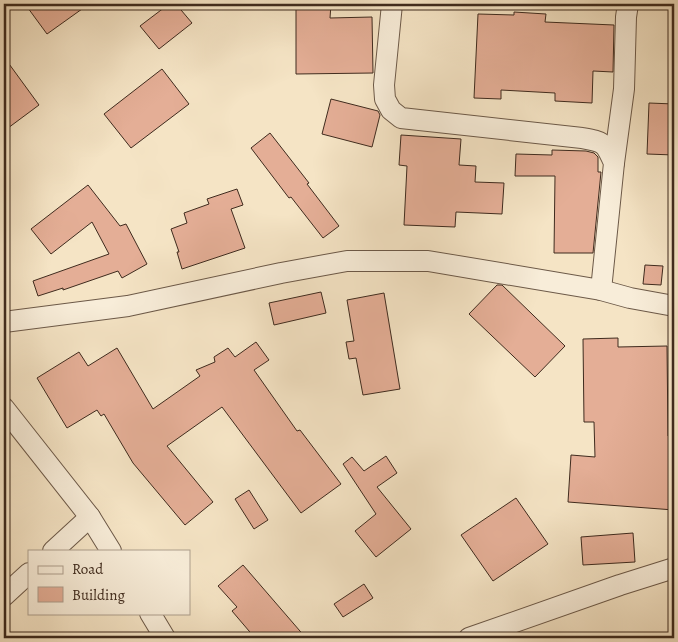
<svg xmlns="http://www.w3.org/2000/svg" width="678" height="642" font-family="Alegreya,serif">
<style>
.building{fill:#e4ae96;stroke:#3f2b1e}
.lines{fill:none;stroke-linecap:round;stroke-linejoin:round}
.street-casing{stroke:#6c5948;stroke-width:22}
.street{stroke:#f8edd9;stroke-width:20}
</style>
<rect width="100%" height="100%" fill="#f5e4c5"/>
<filter id="stains"><feTurbulence type="fractalNoise" baseFrequency=".004" numOctaves="4"/><feColorMatrix values="0 0 0 0 .2 0 0 0 0 .09 0 0 0 0 .02 0 0 0 .5 -.17"/></filter>
<radialGradient id="worn" r=".72"><stop offset=".6" stop-color="#630" stop-opacity="0"/><stop offset="1" stop-color="#630" stop-opacity=".3"/></radialGradient>
<g class="building">
<path d="M25 4H89L47 34Z"/>
<path d="M169 4H176L192 23 159 49 140 26Z"/>
<path d="M296 4H331L330 18 372 17 373 73 296 74Z"/>
<path d="M514 12 546 14 545 22 614 25 613 72 593 71 592 103 555 101V93L501 90V99L474 98 478 14 514 15Z"/>
<path d="M4 57 39 105 4 131Z"/>
<path d="M162 69 189 104 131 148 104 114Z"/>
<path d="M331 99 378 111 380 115 372 147 322 134Z"/>
<path d="M649 103 674 104V155L647 154Z"/>
<path d="M270 133 309 183 307 184 339 226 323 238 291 197 289 198 251 148Z"/>
<path d="M401 135 461 139 459 165 476 166 475 182 504 183 502 214 456 212 455 227 404 225 407 166 399 165Z"/>
<path d="M552 150 586 151 594 153 598 157V172H601L593 253H554L555 176H515L516 154 552 155Z"/>
<path d="M88 185 120 226 126 224 147 264 122 278 118 271 63 290V288L38 296 33 281 109 254 92 222 51 254 31 229Z"/>
<path d="M237 189 243 205 231 209 245 248 182 269 177 252H179L171 229 187 223 184 213 209 204 207 199Z"/>
<path d="M645 265 663 266 661 285 643 284Z"/>
<path d="M497 285H502L565 346 535 377 469 314Z"/>
<path d="M321 292 326 313 274 325 269 303Z"/>
<path d="M384 293 400 389 363 395 356 358 349 359 346 342 354 341 347 300Z"/>
<path d="M618 338V347L667 346 668 436H670L669 467H673L674 510 568 502 571 455 595 457 594 422H584L583 339Z"/>
<path d="M256 342 269 360 254 370 297 431 300 430 341 484 301 513 222 407 167 446 213 502 185 525 133 463 104 414 101 416 97 410 67 428 37 378 79 352 88 366 117 348 153 409 200 376 196 370 215 362 214 357 228 348 235 357Z"/>
<path d="M386 456 397 473 377 487 411 529 376 557 355 531 376 514 343 464 352 457 364 471Z"/>
<path d="M249 490 268 520 254 529 235 499Z"/>
<path d="M516 498 548 544 493 581 461 535Z"/>
<path d="M633 533 635 562 583 565 581 537Z"/>
<path d="M243 565 306 638H255L232 611 237 607 218 586Z"/>
<path d="M364 584 373 598 343 617 334 604Z"/>
</g>
<g class="lines">
<g class="street-casing">
<g id="street">
<path d="M392 4 384 85 385 99 391 110 401 118 582 138C604 142 605 142 614 163L601 290"/>
<path d="M614 163 624 89 626 17 628 4"/>
<path d="M4 322 128 306 281 273 347 261H428L601 290 630 298 674 306"/>
<path d="M4 408 90 517 111 551"/>
<path d="M53 551 90 517"/>
<path d="M4 596 29 573"/>
<path d="M150 613 165 638"/>
<path d="M469 638 620 585 674 568"/>
</g>
</g>
<use href="#street" class="street"/>
</g>
<rect width="678" height="642" fill="none" stroke="#f5e4c5" stroke-width="20"/>
<rect x="5" y="5" width="668" height="632" fill="none" stroke="#3f2b1e" stroke-width="2.5"/>
<rect x="10" y="10" width="658" height="622" fill="none" stroke="#3f2b1e"/>
<rect x="28" y="550" width="162" height="65" fill="#f8edd9" stroke="#ae9f8e"/>
<rect x="38" y="566" width="25" height="8" fill="#f8edd9" stroke="#ae9f8e"/>
<text x="72" y="574" font-size="15" fill="#3f2b1e">Road</text>
<rect x="38" y="587" width="25" height="15" fill="#e4ae96" stroke="#ae9f8e"/>
<text x="72" y="600" font-size="15" fill="#3f2b1e">Building</text>
<rect width="100%" height="100%" filter="url(#stains)"/>
<rect width="100%" height="100%" fill="url(#worn)"/>
</svg>
